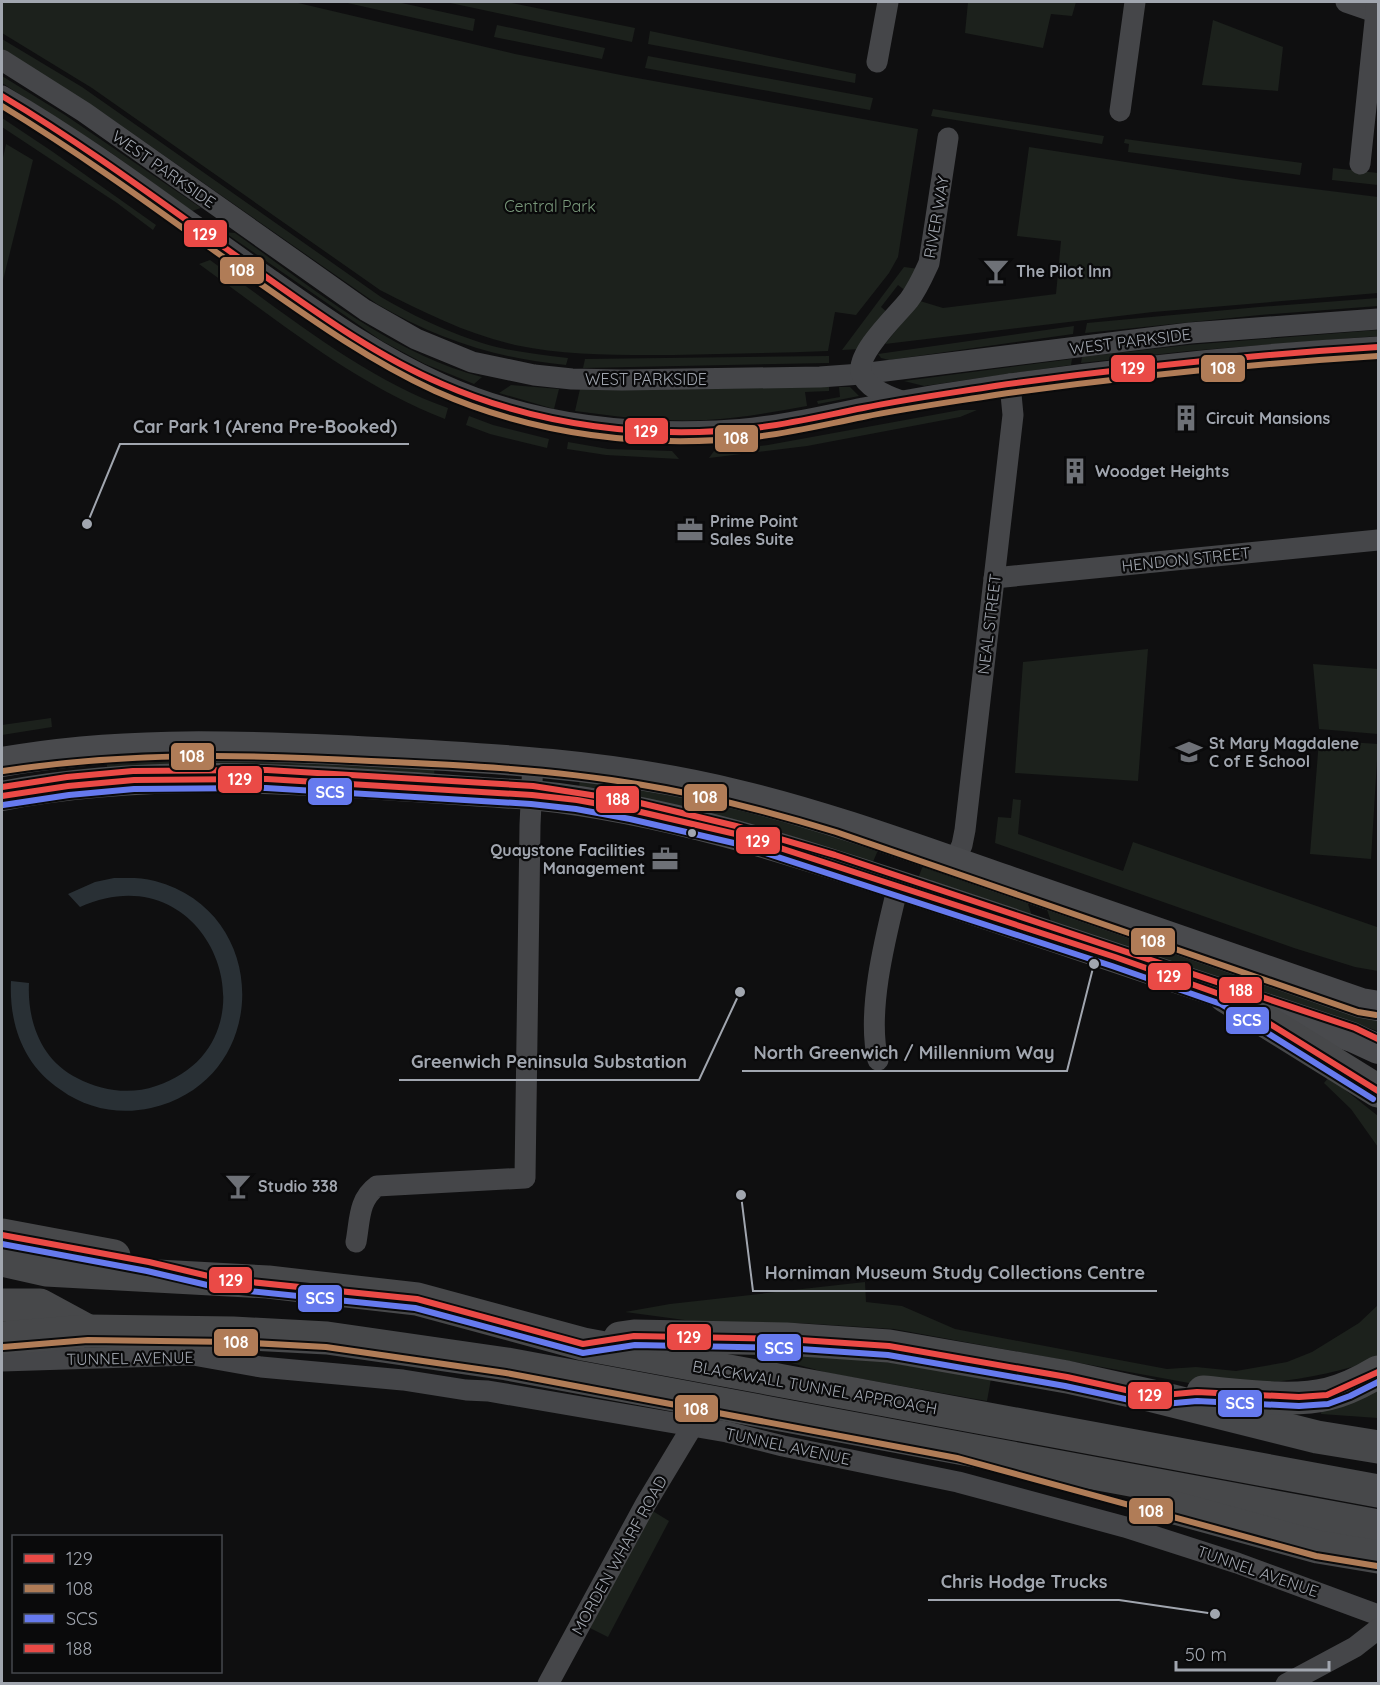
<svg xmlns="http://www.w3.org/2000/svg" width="1380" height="1685" font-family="Quicksand,sans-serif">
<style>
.green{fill:#1c211c}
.water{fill:#293035}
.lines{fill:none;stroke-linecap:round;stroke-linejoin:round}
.street{stroke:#454649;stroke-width:21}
.secondary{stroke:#494a4d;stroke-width:30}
.highway{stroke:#47484a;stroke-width:33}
.bus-1-casing{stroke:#0a0a0b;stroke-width:10}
.bus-2-casing{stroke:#0a0a0b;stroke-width:10}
.bus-3-casing{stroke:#0a0a0b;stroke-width:10}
.bus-4-casing{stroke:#0a0a0b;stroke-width:10}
.bus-1{stroke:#ea4a46;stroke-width:6}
.bus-2{stroke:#b07c57;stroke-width:6}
.bus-3{stroke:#667aee;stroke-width:6}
.bus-4{stroke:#ea4a46;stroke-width:6}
.bus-dot{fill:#a1a6af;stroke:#0a0a0b;stroke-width:2}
.labels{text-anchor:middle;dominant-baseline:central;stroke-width:4.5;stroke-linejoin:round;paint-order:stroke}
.street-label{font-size:16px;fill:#a1a6af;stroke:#0a0a0b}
.park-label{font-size:16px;fill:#7a997b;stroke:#0a0a0b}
.poi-label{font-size:16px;font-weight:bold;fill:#a1a6af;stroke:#0a0a0b;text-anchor:start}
.leader{fill:none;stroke:#a1a6af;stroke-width:2}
.callout-dot{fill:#a1a6af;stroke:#0a0a0b;stroke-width:2}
.callout-label{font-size:18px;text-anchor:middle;font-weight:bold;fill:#a1a6af;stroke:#0a0a0b;stroke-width:4.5;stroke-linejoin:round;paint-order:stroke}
.line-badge{stroke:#0a0a0b;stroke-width:2}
.badge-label{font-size:16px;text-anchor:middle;font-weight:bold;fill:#fff}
</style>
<rect width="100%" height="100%" fill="#0f0f10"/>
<g class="green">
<path d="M2 2H294L515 54 626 76 918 129 898 257 889 273 856 315 835 312 828 351C776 353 725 354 673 355 621 355 566 356 515 345 467 334 423 312 380 290L92 88 2 33Z"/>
<path d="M343 2H397L475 19 473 31Z"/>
<path d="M446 2H507L635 28 632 42Z"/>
<path d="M968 2H1076L1072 16 1051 14 1043 48 965 33Z"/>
<path d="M1213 20 1283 47 1278 91 1202 85Z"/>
<path d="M497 25 605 48 602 59 494 37Z"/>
<path d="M650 31 856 74 855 83 648 44Z"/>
<path d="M2 39 82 87 381 297C410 314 441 329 473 340 503 351 536 354 568 358L566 365C496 358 439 340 377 304L106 115 2 50Z"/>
<path d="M648 56 873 98 870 110 645 68Z"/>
<path d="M2 76 65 115 201 208 192 211 110 152 2 83Z"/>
<path d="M933 109 1104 136 1102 144 931 116Z"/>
<path d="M2 118 53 152 156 225 153 230 117 203 2 127Z"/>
<path d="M1125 139 1302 163 1300 175 1128 152 1129 144 1124 143Z"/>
<path d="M6 144 33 160 2 284V162Z"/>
<path d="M1029 147 1242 180 1378 197V293L1153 312 885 344 920 301 943 308 1056 294 1061 241 1017 236Z"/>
<path d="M1333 168 1378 173V185L1332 180Z"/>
<path d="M224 232 235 233C312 287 389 353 482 377L474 384 425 364 382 341Z"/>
<path d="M210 260C283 312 364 379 448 408L445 419C355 384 277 320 199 264Z"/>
<path d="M904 267 919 269 906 291 898 285 881 307 888 313 860 349 842 350Z"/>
<path d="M1378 298V306L1260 315 1085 333 1087 323 1259 307Z"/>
<path d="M1074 326 1073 334 889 360 881 358 878 354Z"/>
<path d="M1378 330V336L1188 351 1081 363 1082 357 1188 345Z"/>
<path d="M829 356V363L583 368 585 359Z"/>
<path d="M1072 359 1071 365 924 386 904 381Z"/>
<path d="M511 385 559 389 554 409 499 393Z"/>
<path d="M829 387V391L805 392 807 406C774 412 740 418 706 420 662 422 618 417 575 411L580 389Z"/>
<path d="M839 387H850L859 396 818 404 817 401 840 397Z"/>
<path d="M960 410H977L960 417 807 446 709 458 714 451 768 445Z"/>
<path d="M469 416 493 425 549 439 547 448 490 434 466 425Z"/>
<path d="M568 442 608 449 672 451 679 459 606 455 567 449Z"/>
<path d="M1148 649 1138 781 1015 773 1023 662Z"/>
<path d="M1313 664 1378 669V734L1319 729Z"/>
<path d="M51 718 52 727 2 735V725Z"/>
<path d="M1319 740 1378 744 1371 859 1310 854Z"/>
<path d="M107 758 435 765 434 775 197 763 107 768Z"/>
<path d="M580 777 719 803 879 848 872 864 579 789Z"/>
<path d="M1013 799 1021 800 1018 834 1123 871 1133 842 1377 927 1378 918V971L1355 967 1294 948 995 843 998 817 1011 818Z"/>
<path d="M924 863 1027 901 1033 919 917 881Z"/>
<path d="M1046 907 1312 1001 1378 1021V1031L1052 924Z"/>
<path d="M1329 1077 1378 1116V1147L1351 1109 1324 1083Z"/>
<path d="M865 1282 866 1302 902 1306 955 1329 1167 1369 1196 1367 1236 1371 1287 1362 1312 1352 1359 1323 1378 1305V1358C1322 1380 1249 1388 1189 1383L894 1329 799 1323H707L625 1312 670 1304Z"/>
<path d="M786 1354 843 1355 991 1379 987 1401 828 1373 784 1361 782 1356Z"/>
<path d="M1378 1379V1418L1321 1414 1323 1402Z"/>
<path d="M651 1510 669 1521 608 1637 588 1627Z"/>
</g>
<path class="water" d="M114 878C128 878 141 877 155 881 273 912 271 1081 151 1108 120 1115 87 1109 61 1090 23 1065 9 1024 11 981L29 983C27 1021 41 1060 77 1078 102 1091 130 1095 156 1086 284 1044 213 847 80 907L68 894 95 882Z"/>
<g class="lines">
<g class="street">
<path d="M1346 2 1378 13"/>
<path d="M2 60 84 112 365 310 416 339 472 362 534 375 572 379 622 380 820 377 861 374 1190 333 1378 319"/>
<path d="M877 62 888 2"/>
<path d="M2 96C96 150 182 218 271 280 325 318 380 357 441 384 527 423 624 435 717 431 766 429 815 418 863 408 912 399 961 391 1010 384 1132 367 1255 354 1378 347"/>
<path d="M1120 111 1135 2"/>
<path d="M1360 164 1377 2"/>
<path d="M901 401C887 396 865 387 861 372 857 352 897 315 909 300 918 288 923 276 929 263L948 138"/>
<path d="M994 578 1378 540"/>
<path d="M954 862 962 845 965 830 1013 415 1010 384"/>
<path d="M878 1060C866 1011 886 935 898 886"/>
<path d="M356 1242C360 1221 358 1200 377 1186L525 1178 530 825 533 761"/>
<path d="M2 1361 193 1355 261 1367 403 1380 466 1390 488 1391 727 1432 783 1446 958 1482 1125 1527 1237 1563 1378 1615"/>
<path d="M548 1684 645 1505 692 1427"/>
<path d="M1286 1684 1355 1647 1378 1629"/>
</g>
<g class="secondary">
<path d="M2 762C113 742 225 745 338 750 471 757 605 762 735 794 828 816 919 850 1009 881 1126 922 1243 963 1361 1003L1378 1006"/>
<path d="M2 796C177 762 356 785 532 795 670 809 800 853 931 896 1071 943 1211 991 1352 1037L1378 1049"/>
</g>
<g class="highway">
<path d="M1225 996 1378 1091"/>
<path d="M2 1235 114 1256"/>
<path d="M2 1260 46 1270 268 1282 417 1299 583 1344 1378 1491"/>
<path d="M2 1305H40L88 1331"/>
<path d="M2 1338 88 1331 233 1333 327 1338 507 1364 1378 1526"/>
<path d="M620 1338 634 1336 786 1339 889 1346 1067 1377 1153 1396 1317 1437 1378 1447"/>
<path d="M1203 1392C1240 1395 1292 1403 1328 1394 1345 1390 1363 1381 1378 1372"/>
<path d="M1175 1508 1318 1547 1378 1557"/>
</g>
<g class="bus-1-casing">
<g id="bus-1">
<path d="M2 96C91 149 174 212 259 272 317 313 376 356 442 384 538 426 649 440 754 428 791 424 827 415 863 408 907 399 951 393 995 386 1122 368 1250 355 1378 347"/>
<path d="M2 796 68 786 134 780 267 779 532 795 577 800 632 810 740 835 1115 957 1225 996 1378 1091"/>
<path d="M2 1235 149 1262 221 1279 417 1299 583 1344 634 1336 786 1339 889 1346 1067 1377 1153 1396 1197 1392 1299 1397 1327 1395 1378 1372"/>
</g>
</g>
<g class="bus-2-casing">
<g id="bus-2">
<path d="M2 106C91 160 174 222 258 282 315 322 372 362 435 391 533 435 647 449 754 437 791 433 827 424 863 417 907 408 951 402 995 395 1122 377 1250 364 1378 356"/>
<path d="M3 771C126 752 247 754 371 761 460 765 549 769 637 784 705 795 771 812 836 832L1358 1012 1376 1015"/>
<path d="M3 1347 88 1340 233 1342 326 1347 506 1373 957 1458 1316 1556 1377 1566"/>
</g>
</g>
<g class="bus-3-casing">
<g id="bus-3">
<path d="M3 805 69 795 134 789 266 788 531 804 576 809 630 819 738 844 1112 966 1221 1004 1373 1099"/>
<path d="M2 1244 147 1271 220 1288 415 1308 583 1353 635 1345 786 1348 888 1355 1065 1386 1153 1405 1197 1401 1299 1406 1328 1404 1350 1396 1378 1382"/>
</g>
</g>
<g class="bus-4-casing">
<path id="bus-4" d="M2 787 67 777 133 771 267 770 533 786 636 802 736 826 835 855 1355 1028 1378 1039"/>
</g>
<use href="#bus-1" class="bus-1"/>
<use href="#bus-2" class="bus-2"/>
<use href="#bus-3" class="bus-3"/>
<use href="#bus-4" class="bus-4"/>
</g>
<defs>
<g id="bar-bare" transform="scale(2.07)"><path d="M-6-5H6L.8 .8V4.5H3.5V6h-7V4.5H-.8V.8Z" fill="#6e7177" stroke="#0a0a0b" stroke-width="2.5" paint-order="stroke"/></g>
<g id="building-bare" transform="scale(2.07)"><path d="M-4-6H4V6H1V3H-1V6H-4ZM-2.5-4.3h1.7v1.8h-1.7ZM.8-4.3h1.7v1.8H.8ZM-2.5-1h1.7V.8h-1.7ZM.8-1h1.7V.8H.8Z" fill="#6e7177" stroke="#0a0a0b" stroke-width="2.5" paint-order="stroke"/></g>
<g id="office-bare" transform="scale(2.07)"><path d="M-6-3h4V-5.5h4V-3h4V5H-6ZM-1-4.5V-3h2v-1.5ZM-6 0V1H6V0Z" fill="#6e7177" stroke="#0a0a0b" stroke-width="2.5" paint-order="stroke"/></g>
<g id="school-bare" transform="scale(2.07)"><path d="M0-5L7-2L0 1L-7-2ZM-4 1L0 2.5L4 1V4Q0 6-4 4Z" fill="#6e7177" stroke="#0a0a0b" stroke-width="2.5" paint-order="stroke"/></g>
</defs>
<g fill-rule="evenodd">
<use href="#bar-bare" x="996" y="271"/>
<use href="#building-bare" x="1186" y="418"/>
<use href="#building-bare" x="1075" y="471"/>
<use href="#office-bare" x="690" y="530"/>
<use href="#school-bare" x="1189" y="752"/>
<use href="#office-bare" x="665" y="859"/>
<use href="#bar-bare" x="238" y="1186"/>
</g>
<circle class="bus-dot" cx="692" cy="833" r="5"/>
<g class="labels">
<g class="street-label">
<text transform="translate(164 169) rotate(35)">WEST PARKSIDE</text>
<text transform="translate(936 217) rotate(-80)">RIVER WAY</text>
<text transform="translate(1130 341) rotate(-7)">WEST PARKSIDE</text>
<text x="646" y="379">WEST PARKSIDE</text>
<text transform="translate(1186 559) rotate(-6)">HENDON STREET</text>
<text transform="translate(989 624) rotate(-83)">NEAL STREET</text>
<text transform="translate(130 1358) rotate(-1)">TUNNEL AVENUE</text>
<text transform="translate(815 1387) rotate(10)">BLACKWALL TUNNEL APPROACH</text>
<text transform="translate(788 1446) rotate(12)">TUNNEL AVENUE</text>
<text transform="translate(619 1555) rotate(-61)">MORDEN WHARF ROAD</text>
<text transform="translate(1258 1571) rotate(19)">TUNNEL AVENUE</text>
</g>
<g class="park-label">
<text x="550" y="206">Central Park</text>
</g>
<g class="poi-label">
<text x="1016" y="271">The Pilot Inn</text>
<text x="1206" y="418">Circuit Mansions</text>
<text x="1095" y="471">Woodget Heights</text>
<text x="710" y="521">Prime Point<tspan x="710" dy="18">Sales Suite</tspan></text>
<text x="1209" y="743">St Mary Magdalene<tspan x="1209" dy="18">C of E School</tspan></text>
<text x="645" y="850" text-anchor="end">Quaystone Facilities<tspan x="645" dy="18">Management</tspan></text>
<text x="258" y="1186">Studio 338</text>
</g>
</g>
<path class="leader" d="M87 524L120 444H409M1094 964L1067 1071H742M740 992L699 1080H399M741 1195L753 1291H1157M1215 1614L1119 1600H928"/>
<g class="callout-dot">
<circle cx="87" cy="524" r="6"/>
<circle cx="1094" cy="964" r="6"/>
<circle cx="740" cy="992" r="6"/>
<circle cx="741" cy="1195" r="6"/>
<circle cx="1215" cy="1614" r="6"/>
</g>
<g class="callout-label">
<text x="265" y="433">Car Park 1 (Arena Pre-Booked)</text>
<text x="904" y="1059">North Greenwich / Millennium Way</text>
<text x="549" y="1068">Greenwich Peninsula Substation</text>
<text x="955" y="1279">Horniman Museum Study Collections Centre</text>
<text x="1024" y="1588">Chris Hodge Trucks</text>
</g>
<g class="line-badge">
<rect x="183" y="219" width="45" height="29" rx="6" fill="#ea4a46"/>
<rect x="219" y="256" width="46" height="29" rx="6" fill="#b07c57"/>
<rect x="1200" y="354" width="46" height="29" rx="6" fill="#b07c57"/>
<rect x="1110" y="354" width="46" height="29" rx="6" fill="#ea4a46"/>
<rect x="624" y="417" width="45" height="28" rx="6" fill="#ea4a46"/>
<rect x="714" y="424" width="45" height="29" rx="6" fill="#b07c57"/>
<rect x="170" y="742" width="45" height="29" rx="6" fill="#b07c57"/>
<rect x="217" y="765" width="46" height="29" rx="6" fill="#ea4a46"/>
<rect x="307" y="777" width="46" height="29" rx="6" fill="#667aee"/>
<rect x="683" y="783" width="45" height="29" rx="6" fill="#b07c57"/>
<rect x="595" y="785" width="45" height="29" rx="6" fill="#ea4a46"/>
<rect x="735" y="826" width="46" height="29" rx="6" fill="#ea4a46"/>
<rect x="1130" y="927" width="46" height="29" rx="6" fill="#b07c57"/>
<rect x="1147" y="962" width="45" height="29" rx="6" fill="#ea4a46"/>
<rect x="1218" y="976" width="45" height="28" rx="6" fill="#ea4a46"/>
<rect x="1225" y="1006" width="45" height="29" rx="6" fill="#667aee"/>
<rect x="208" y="1266" width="45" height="28" rx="6" fill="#ea4a46"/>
<rect x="297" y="1284" width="46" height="29" rx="6" fill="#667aee"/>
<rect x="666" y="1323" width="46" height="28" rx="6" fill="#ea4a46"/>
<rect x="213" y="1328" width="46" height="29" rx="6" fill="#b07c57"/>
<rect x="756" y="1333" width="46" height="29" rx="6" fill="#667aee"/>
<rect x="1127" y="1381" width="46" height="29" rx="6" fill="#ea4a46"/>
<rect x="1217" y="1389" width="46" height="29" rx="6" fill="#667aee"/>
<rect x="674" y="1394" width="45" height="29" rx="6" fill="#b07c57"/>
<rect x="1128" y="1497" width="46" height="28" rx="6" fill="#b07c57"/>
</g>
<g class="badge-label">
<text x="205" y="240">129</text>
<text x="242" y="276">108</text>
<text x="1223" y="374">108</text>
<text x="1133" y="374">129</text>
<text x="646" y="437">129</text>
<text x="736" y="444">108</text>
<text x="192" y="762">108</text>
<text x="240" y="785">129</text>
<text x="330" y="798">SCS</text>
<text x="705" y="803">108</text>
<text x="618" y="805">188</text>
<text x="758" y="847">129</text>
<text x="1153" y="947">108</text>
<text x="1169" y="982">129</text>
<text x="1241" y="996">188</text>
<text x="1247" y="1026">SCS</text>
<text x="231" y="1286">129</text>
<text x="320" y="1304">SCS</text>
<text x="689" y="1343">129</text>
<text x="236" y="1348">108</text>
<text x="779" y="1354">SCS</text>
<text x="1150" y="1401">129</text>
<text x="1240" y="1409">SCS</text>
<text x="696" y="1415">108</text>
<text x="1151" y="1517">108</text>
</g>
<rect width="1380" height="1685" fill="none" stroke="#a1a6af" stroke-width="6"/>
<rect x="12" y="1535" width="210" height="138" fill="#0a0a0b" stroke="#46484d" stroke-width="1.5"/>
<rect x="24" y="1554" width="30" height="9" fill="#ea4a46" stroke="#46484d" stroke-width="1.5"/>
<text x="66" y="1565" font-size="18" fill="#a1a6af">129</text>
<rect x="24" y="1584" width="30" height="9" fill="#b07c57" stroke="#46484d" stroke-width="1.5"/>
<text x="66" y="1595" font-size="18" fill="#a1a6af">108</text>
<rect x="24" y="1614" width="30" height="9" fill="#667aee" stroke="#46484d" stroke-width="1.5"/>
<text x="66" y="1625" font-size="18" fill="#a1a6af">SCS</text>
<rect x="24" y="1644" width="30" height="9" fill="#ea4a46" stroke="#46484d" stroke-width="1.5"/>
<text x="66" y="1655" font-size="18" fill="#a1a6af">188</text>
<path d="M1176 1661v9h153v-9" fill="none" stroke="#a1a6af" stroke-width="3"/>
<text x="1185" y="1661" font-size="18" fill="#a1a6af" stroke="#0a0a0b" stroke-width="4.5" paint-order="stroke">50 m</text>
</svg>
